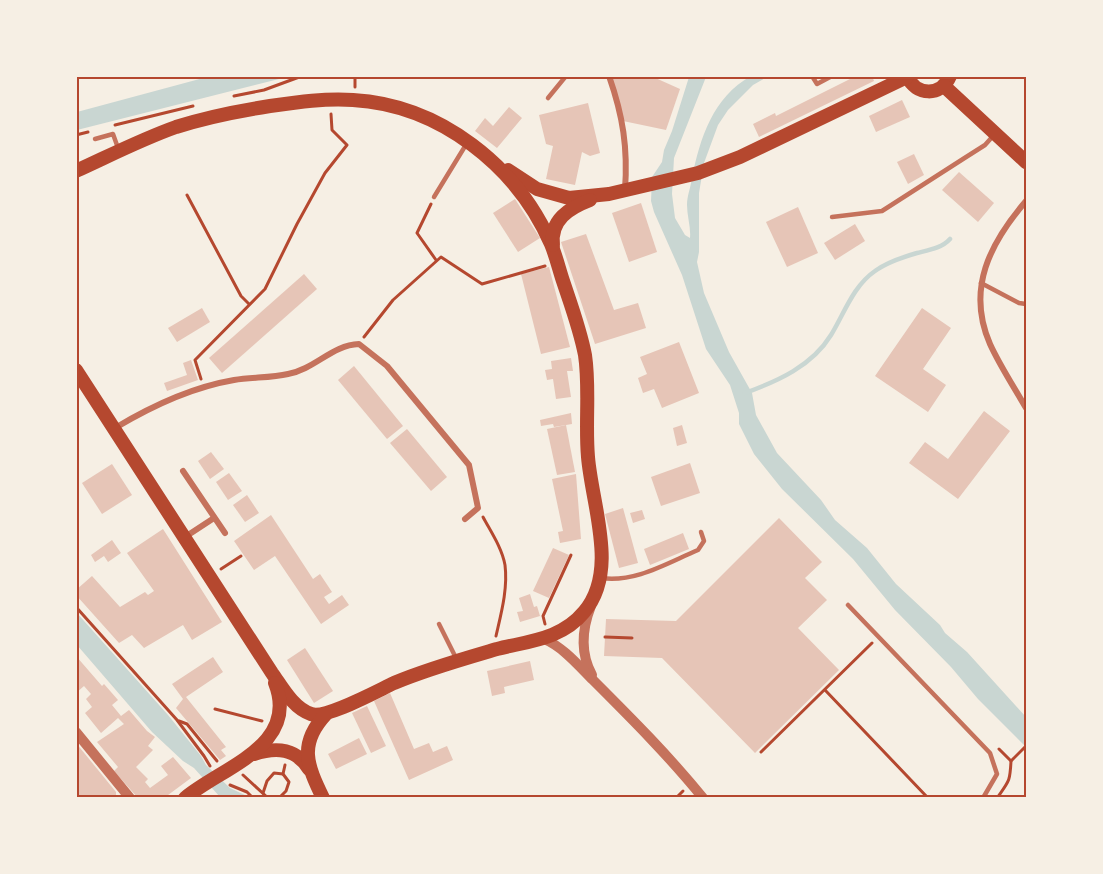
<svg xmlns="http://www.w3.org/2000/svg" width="1103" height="874" font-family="Rubik,sans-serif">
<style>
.water{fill:#c9d6d2}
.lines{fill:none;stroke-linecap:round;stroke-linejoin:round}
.stream{stroke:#c9d6d2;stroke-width:4.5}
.building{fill:#e6c5b7}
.path{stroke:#b5482f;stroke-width:3}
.service{stroke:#c5725c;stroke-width:4.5}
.minor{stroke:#c5725c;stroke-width:6}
.tertiary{stroke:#c5725c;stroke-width:10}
.primary{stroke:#b5482f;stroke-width:14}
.neatline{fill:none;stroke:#b5482f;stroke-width:2}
</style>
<rect width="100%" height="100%" fill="#f6efe4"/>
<g class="water">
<path d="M751 76 774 77H767L753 85 728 110 718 125 704 163 699 193V252L697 262 704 293 729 352 752 393 756 415 777 453 821 500 835 520 867 548 896 584 940 625 945 633 967 652 1026 717V747L978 699 951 667 895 610 853 559 782 489 754 454 739 424V413L730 385 706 349 682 275 654 212 651 201 652 177 662 162 664 150 672 131 689 77H706L674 158 672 194 675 218 685 235 690 238C691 227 687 216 687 205 687 196 691 186 692 178 700 138 713 97 751 76Z"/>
<path d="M207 77H287L77 130V112Z"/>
<path d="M76 612 168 715 201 756 206 765 230 788 249 797H220L194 768 183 761 152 732 77 645Z"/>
</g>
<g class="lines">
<path class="stream" d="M745 393C778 381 812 366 831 335 844 314 853 286 875 271 887 262 903 257 917 253 929 250 942 248 950 239"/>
</g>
<g class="building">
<path d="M609 76H651L680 89 666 130 623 121Z"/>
<path d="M856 76H872L874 81 759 137 753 124 775 113 776 116Z"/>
<path d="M902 100 910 117 876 132 869 116Z"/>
<path d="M588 103 600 153 590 156 582 152 575 185 546 179 553 146 546 144 539 115Z"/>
<path d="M509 107 522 118 497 148 475 131 485 118 493 126Z"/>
<path d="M914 154 924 175 908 184 897 162Z"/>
<path d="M959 172 994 203 978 222 942 190Z"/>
<path d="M515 199 540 238 518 252 493 213Z"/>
<path d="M641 203 657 252 629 262 612 213Z"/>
<path d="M798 207 818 253 787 267 766 222Z"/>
<path d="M855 224 865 241 835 260 824 243Z"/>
<path d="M586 234 614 310 638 303 646 328 595 344 561 242Z"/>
<path d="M549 267 570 347 541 354 521 274Z"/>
<path d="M304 274 317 289 222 373 209 358Z"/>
<path d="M202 308 210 322 177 342 168 328Z"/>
<path d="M922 308 951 328 923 369 946 385 928 412 875 376Z"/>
<path d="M679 342 699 393 662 408 654 389 643 393 638 378 647 374 640 357Z"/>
<path d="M571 358 573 371H567L571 397 556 399 553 379 547 380 545 370 552 369 551 361Z"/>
<path d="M191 360 198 380 167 391 164 383 187 375 183 363Z"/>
<path d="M354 366 403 426 387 439 338 380Z"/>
<path d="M984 411 1010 431 958 499 909 463 925 442 948 459Z"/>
<path d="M571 413 572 424 554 427 553 424 541 426 540 420Z"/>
<path d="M566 425 575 472 557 475 547 429Z"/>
<path d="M682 425 687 443 677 446 673 428Z"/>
<path d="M407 429 447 477 431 491 390 443Z"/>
<path d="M211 452 224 469 210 479 198 461Z"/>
<path d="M690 463 700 493 661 506 651 477Z"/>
<path d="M112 464 132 495 102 514 82 483Z"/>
<path d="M229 473 242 491 228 500 216 482Z"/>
<path d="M576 474 581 539 560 543 558 532 563 531 552 479Z"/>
<path d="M247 495 259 513 245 522 233 505Z"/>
<path d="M623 508 638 563 619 568 605 514Z"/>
<path d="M642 510 645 519 633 523 630 513Z"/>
<path d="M271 515 313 579 320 574 332 592 324 597 329 604 342 595 349 605 321 624 275 556 254 570 234 541Z"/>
<path d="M779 518 822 562 805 578 827 600 798 628 839 670 755 753 662 658 604 656 606 619 676 621Z"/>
<path d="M163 529 222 622 192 640 183 625 144 648 132 635 119 643 76 595V590L92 576 120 607 145 592 148 595 154 591 127 553Z"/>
<path d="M683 533 689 549 650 565 644 549Z"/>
<path d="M112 540 121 553 108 562 104 556 95 562 91 555Z"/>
<path d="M553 548 569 555 549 598 533 591Z"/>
<path d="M530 594 534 607 537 606 540 616 520 622 517 612 523 611 519 598Z"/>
<path d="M305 648 333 691 314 703 287 660Z"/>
<path d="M76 656 102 686 104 684 118 700 112 705 121 716 129 710 147 731 155 737 148 746 153 750 136 767 148 779 145 782 150 788 168 775 161 766 173 757 191 778 164 798H138L114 771 118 767 97 742 124 724 118 718 101 733 85 713 92 707 86 699 91 694 84 686 76 693Z"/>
<path d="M213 657 223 672 186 697 226 747 221 750 226 756 220 760 176 708 183 699 172 684Z"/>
<path d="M530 661 534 680 504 687 505 693 492 696 487 671Z"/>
<path d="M390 693 414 749 429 743 433 752 447 746 453 760 409 780 374 701Z"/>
<path d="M367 706 386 746 371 753 352 713Z"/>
<path d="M359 738 367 754 336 769 328 754Z"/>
<path d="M76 743 116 792V798H76Z"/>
</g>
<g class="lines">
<g class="path">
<path d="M355 76V87"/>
<path d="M234 96 264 90 302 76"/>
<path d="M115 125 193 106"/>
<path d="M76 135 88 132"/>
<path d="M187 195 241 296 249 304"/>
<path d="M431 204 417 233 436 260"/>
<path d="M364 337 393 300 441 257 482 284 545 266"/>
<path d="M201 379 195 360 265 289 297 224 325 173 347 145 332 130 331 114"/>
<path d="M483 517C491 532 502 548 505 565 508 589 501 614 496 636"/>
<path d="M221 569 241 556"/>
<path d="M76 607 177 720 204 756 210 766"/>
<path d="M545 624 543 616 571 555"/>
<path d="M605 637 632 638"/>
<path d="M825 690 928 798"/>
<path d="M215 709 262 721"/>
<path d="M179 721 187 724 217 761"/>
<path d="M761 752 872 643"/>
<path d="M1011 761 1026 746"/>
<path d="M243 775 268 798"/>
<path d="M230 785 247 792 253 798"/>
<path d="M263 793 267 781 274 773 283 774"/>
<path d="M279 798 286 791 289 782 283 774 285 765"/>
<path d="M676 798 683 791"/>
<path d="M997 798C1009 781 1010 782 1011 761L999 749"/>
</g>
<g class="service">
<path d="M812 76 817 84 832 76"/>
<path d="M548 98 566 76"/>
<path d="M95 139 113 134 118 148"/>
<path d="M434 197 467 143"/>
<path d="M832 217 882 211 963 159 985 145 993 136"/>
<path d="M981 283 1019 303 1026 304"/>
<path d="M601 578C635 583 667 563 698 550L704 541 701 532"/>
<path d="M848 605 990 753 997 774 983 798"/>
<path d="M439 624 456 658"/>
</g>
<g class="minor">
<path d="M609 76C623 116 628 148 625 190"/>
<path d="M1026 201C990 243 966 289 990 344 1000 366 1014 387 1026 408"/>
<path d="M115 428C150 407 193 387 234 380 252 377 271 378 288 374 315 369 332 345 359 344L387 366 469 465 478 508 465 519"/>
<path d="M183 471 225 533"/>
<path d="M185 537 214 518"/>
</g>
<g class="tertiary">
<path d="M591 606C582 629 580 653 592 675"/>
<path d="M544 639C563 647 578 665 593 680 631 718 669 756 703 798"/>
<path d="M76 732 130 798"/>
</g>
<g class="primary">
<path d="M907 76C916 96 941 97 950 76"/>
<path d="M944 86 1026 162"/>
<path d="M508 170 537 189 569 198 609 194 660 182 698 173 740 157 907 77"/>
<path d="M76 171C109 156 142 139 176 127 207 117 238 111 270 106 298 102 326 98 353 100 440 105 517 166 551 244 556 256 559 269 563 281 571 305 580 329 585 355 590 388 585 423 588 457 592 506 619 571 584 612 562 639 529 641 497 649 463 659 427 669 394 683 377 691 326 719 311 714 293 708 282 687 272 673L76 370"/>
<path d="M553 245C550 220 569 208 590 200"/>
<path d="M254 754C276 747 296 748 309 769"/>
<path d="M185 798C222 767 300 746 275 683"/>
<path d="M323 798C307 765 298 744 326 714"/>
</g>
</g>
<rect width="1103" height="874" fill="none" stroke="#f6efe4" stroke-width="156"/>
<rect x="78" y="78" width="947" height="718" class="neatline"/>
</svg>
